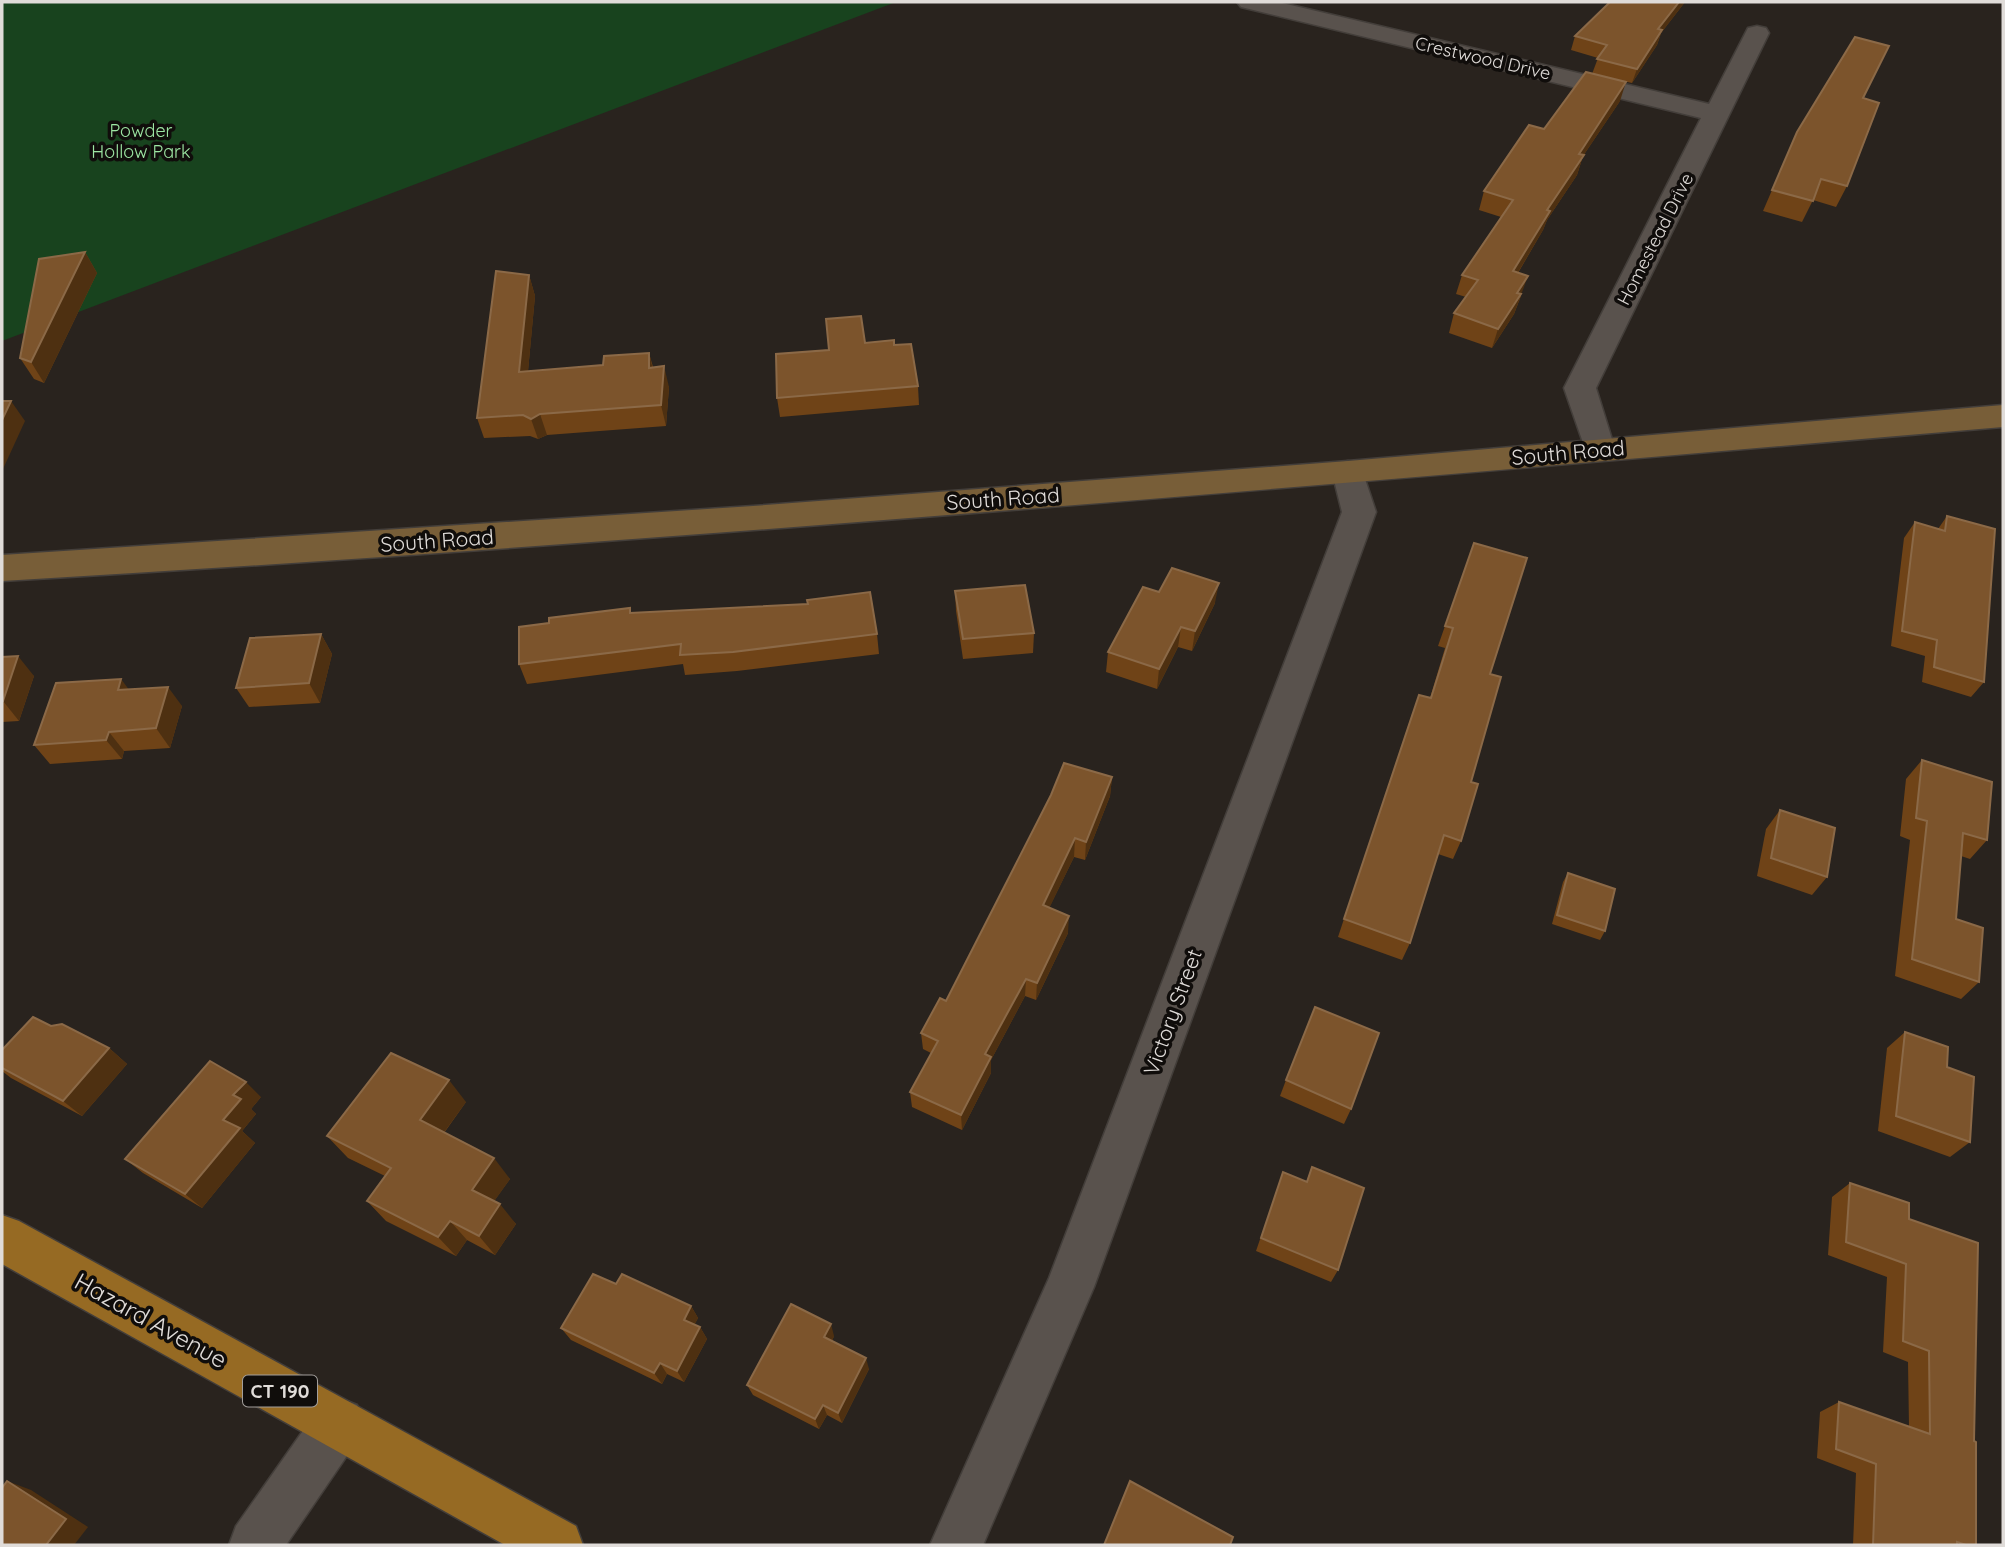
<svg xmlns="http://www.w3.org/2000/svg" width="2005" height="1547" font-family="Quicksand,sans-serif">
<style>
.green{fill:#18431e}
.lines{fill:none;stroke-linecap:round;stroke-linejoin:round}
.street-casing{stroke:#433e3a;stroke-width:3}
.secondary-casing{stroke:#433e3a;stroke-width:3}
.primary-casing{stroke:#433e3a;stroke-width:3}
.street{fill:#59524d;fill-rule:evenodd}
.secondary{fill:#785e38;fill-rule:evenodd}
.primary{fill:#966a23;fill-rule:evenodd}
.wall{fill:#6f4317}
.shaded-wall{fill:#4e3011}
.building{fill:#7c542c;stroke:#8b6947;stroke-width:2}
.labels{text-anchor:middle;dominant-baseline:central;stroke-width:7;stroke-linejoin:round;paint-order:stroke}
.far-street-label{font-size:18px;fill:#e0dcd9;stroke:#100d0b}
.far-park-label{font-size:18px;fill:#9de6a3;stroke:#100d0b}
.shield{fill:#100d0b;stroke:#a29e9b;stroke-width:2}
.shield-label{font-size:19px;font-weight:bold;fill:#e0dcd9}
.street-label{font-size:21px;fill:#e0dcd9;stroke:#100d0b}
.near-street-label{font-size:24px;fill:#e0dcd9;stroke:#100d0b}
</style>
<rect width="100%" height="100%" fill="#29231e"/>
<path class="green" d="M2 2H896L2 341Z"/>
<g class="lines">
<g class="street-casing">
<g id="street">
<path d="M1237 2H1278L1709 104 1748 28 1757 26 1766 28 1769 33 1596 388 1615 449 1610 457 1599 460 1588 457 1564 388 1701 118 1241 7Z"/>
<path d="M1348 461 1360 464 1376 512 1094 1287 983 1545H930L1049 1278 1342 512 1332 472 1336 464Z"/>
<path d="M339 1398 357 1405 364 1423 357 1441 286 1545H229L236 1526 321 1405Z"/>
</g>
</g>
<g class="secondary-casing">
<path id="secondary" d="M2003 405V427C1336 484 670 542 2 581V555L753 506 1348 461Z"/>
</g>
<g class="primary-casing">
<path id="primary" d="M2 1215 19 1221 576 1526 583 1545H505L2 1264Z"/>
</g>
<use href="#street" class="street"/>
<use href="#secondary" class="secondary"/>
<use href="#primary" class="primary"/>
</g>
<g class="wall">
<path d="M1610 2H1685L1661 33 1657 45 1632 83 1592 74 1598 58 1571 50 1575 36Z"/>
<path d="M1863 98 1847 186 1836 207 1813 200 1802 222 1763 211 1797 132Z"/>
<path d="M1620 101 1583 156 1577 175 1547 220 1543 230 1518 273 1521 296 1514 314 1492 348 1449 333 1454 313 1466 297 1456 294 1462 275 1501 217 1479 210 1484 191 1544 129Z"/>
<path d="M85 252 97 273 44 383 34 379 20 358Z"/>
<path d="M529 275 535 296 528 371 603 365 649 353 653 367 669 387 666 426 547 435 538 439 530 436 484 438 477 418Z"/>
<path d="M865 343 894 345 918 386 919 405 780 417 777 398 829 350Z"/>
<path d="M1947 516 1984 682 1971 697 1922 682 1925 656 1891 646 1904 538 1915 522 1938 529Z"/>
<path d="M1474 543 1490 674 1471 782 1461 841 1453 859 1438 854 1410 943 1402 960 1338 937 1412 714 1430 698 1445 648 1438 646Z"/>
<path d="M955 591 1034 633 1033 653 963 659 956 611Z"/>
<path d="M1159 592 1215 603 1192 651 1178 647 1157 689 1106 672 1108 652Z"/>
<path d="M631 613 877 634 879 654 737 671 685 675 683 664 527 684 519 664 549 623Z"/>
<path d="M321 634 332 654 320 703 249 707 236 688Z"/>
<path d="M2 657 34 676 19 721 2 722Z"/>
<path d="M129 690 182 706 170 748 124 751 122 759 50 764 34 745Z"/>
<path d="M1922 760 1987 840 1970 859 1961 856 1956 919 1979 982 1961 999 1895 976 1910 840 1900 836 1906 779Z"/>
<path d="M1112 777 1110 796 1085 860 1074 857 1049 908 1068 933 1036 1000 1025 996 991 1060V1073L962 1130 912 1107 910 1092 931 1053 923 1049 921 1033 946 1001Z"/>
<path d="M1780 810 1827 877 1812 895 1757 876 1766 829Z"/>
<path d="M1568 873 1605 931 1600 940 1552 924 1563 882Z"/>
<path d="M51 1026 109 1048 127 1064 82 1116 11 1078 2 1071V1050Z"/>
<path d="M1905 1032 1970 1142 1950 1157 1878 1131 1887 1048Z"/>
<path d="M1286 1080 1351 1109 1344 1124 1280 1096Z"/>
<path d="M261 1097 251 1109 256 1114 242 1131 255 1143 202 1208 143 1173 125 1159Z"/>
<path d="M466 1102 444 1133 510 1179 494 1201 516 1224 495 1255 467 1240 456 1256 386 1221 367 1201 385 1176 348 1158 327 1136Z"/>
<path d="M1312 1167 1338 1270 1331 1282 1256 1251 1283 1172 1306 1182Z"/>
<path d="M1850 1183 1909 1219 1974 1441 1976 1545H1853L1856 1473 1817 1458 1820 1412 1839 1402 1909 1427 1908 1362 1883 1352 1887 1277 1828 1255 1832 1197Z"/>
<path d="M616 1284 691 1306 698 1318 694 1325 700 1327 707 1339 684 1382 667 1374 662 1384 571 1340 561 1328Z"/>
<path d="M834 1336 832 1341 869 1369 842 1423 827 1415 819 1429 753 1395 747 1385Z"/>
</g>
<g class="shaded-wall">
<path d="M1679 2H1685L1661 33 1657 45 1632 83 1637 69 1658 29Z"/>
<path d="M1626 82 1620 101 1583 156 1577 175 1547 220 1543 230 1507 291 1513 271 1579 154Z"/>
<path d="M85 252 97 273 44 383 31 362Z"/>
<path d="M529 275 535 296 526 393 519 372Z"/>
<path d="M1528 276 1514 314 1492 348 1498 329 1517 293Z"/>
<path d="M649 353 654 374 649 368Z"/>
<path d="M664 366 669 387 666 426 661 405Z"/>
<path d="M11 401 25 421 3 469 2 420Z"/>
<path d="M540 414 547 435 538 439 531 419Z"/>
<path d="M1219 583 1215 603 1192 651 1195 631Z"/>
<path d="M1181 627 1178 647 1157 689 1159 669Z"/>
<path d="M321 634 332 654 320 703 309 683Z"/>
<path d="M18 656 34 676 19 721 3 701Z"/>
<path d="M121 679 136 699 118 690Z"/>
<path d="M168 687 182 706 170 748 156 728Z"/>
<path d="M109 732 124 751 122 759 106 740Z"/>
<path d="M1112 777 1110 796 1085 860 1086 842Z"/>
<path d="M1075 838 1074 857 1042 923 1043 905Z"/>
<path d="M1069 916 1068 933 1036 1000 1037 983Z"/>
<path d="M1026 979 1025 996 991 1060V1073L962 1130 961 1115 985 1054Z"/>
<path d="M109 1048 127 1064 82 1116 63 1101Z"/>
<path d="M449 1080 466 1102 437 1142 420 1120Z"/>
<path d="M246 1082 261 1097 251 1109 256 1114 242 1131 255 1143 202 1208 185 1194 223 1120 233 1095Z"/>
<path d="M494 1158 510 1179 488 1210 472 1190Z"/>
<path d="M500 1204 516 1224 495 1255 479 1236Z"/>
<path d="M450 1221 467 1240 456 1256 438 1237Z"/>
<path d="M691 1306 698 1318 691 1332 684 1320Z"/>
<path d="M831 1324 834 1336 828 1349 824 1337Z"/>
<path d="M700 1327 707 1339 684 1382 677 1371Z"/>
<path d="M866 1358 869 1369 842 1423 838 1413Z"/>
<path d="M660 1363 667 1374 662 1384 654 1373Z"/>
<path d="M823 1405 827 1415 819 1429 815 1419Z"/>
<path d="M7 1481 31 1490 88 1527 74 1545H46Z"/>
</g>
<g class="building">
<path d="M1610 2H1679L1658 29 1662 30 1637 69 1597 59 1607 45 1575 36Z"/>
<path d="M1855 37 1889 46 1863 98 1879 103 1847 186 1821 179 1813 201 1772 190 1797 132Z"/>
<path d="M1586 72 1626 82 1579 154 1584 155 1547 210 1550 211 1513 271 1528 276 1517 293 1521 294 1498 329 1454 313 1478 280 1462 275 1513 200 1484 191 1529 125 1544 129Z"/>
<path d="M85 252 31 362 20 358 39 259Z"/>
<path d="M496 271 529 275 519 372 603 365 604 356 649 353V368L664 366 661 405 540 414 531 419 523 415 477 418Z"/>
<path d="M861 316 865 343 894 340V345L911 344 918 386 777 398 776 354 829 350 826 319Z"/>
<path d="M2 401H11L2 420Z"/>
<path d="M1947 516 1995 529 1984 682 1934 667 1937 640 1902 631 1915 522 1945 531Z"/>
<path d="M1474 543 1527 558 1490 674 1501 677 1471 782 1478 784 1461 841 1444 835 1410 943 1344 919 1419 695 1431 698 1453 628 1445 626Z"/>
<path d="M1172 568 1219 583 1195 631 1181 627 1159 669 1108 652 1143 587 1159 592Z"/>
<path d="M1025 585 1034 633 963 639 955 591Z"/>
<path d="M870 592 877 634 733 652 680 655 681 644 519 664V627L549 623V618L630 608V613L808 604 807 600Z"/>
<path d="M321 634 309 683 236 688 250 638Z"/>
<path d="M18 656 3 701H2V657Z"/>
<path d="M121 679 118 690 168 687 156 728 109 732 106 740 34 745 56 683Z"/>
<path d="M1922 760 1992 782 1987 840 1963 833 1956 919 1983 928 1979 982 1912 959 1927 821 1916 818Z"/>
<path d="M1064 763 1112 777 1086 842 1075 838 1043 905 1069 916 1037 983 1026 979 985 1054 991 1057 961 1115 910 1092 938 1041 921 1033 940 998 946 1001 1051 795Z"/>
<path d="M1780 810 1835 828 1827 877 1771 858Z"/>
<path d="M1568 873 1615 889 1605 931 1557 915Z"/>
<path d="M1315 1007 1379 1033 1351 1109 1286 1080Z"/>
<path d="M33 1017 51 1026 62 1024 109 1048 63 1101 2 1068V1050Z"/>
<path d="M1905 1032 1948 1047 1947 1067 1974 1077 1970 1142 1896 1116Z"/>
<path d="M391 1053 449 1080 420 1120 494 1158 472 1190 500 1204 479 1236 450 1221 438 1237 367 1201 391 1168 327 1136Z"/>
<path d="M210 1061 246 1082 233 1095 241 1099 223 1120 240 1128 185 1194 125 1159Z"/>
<path d="M1312 1167 1364 1188 1338 1270 1261 1238 1283 1172 1307 1182Z"/>
<path d="M1850 1183 1909 1203V1219L1978 1243 1974 1441 1976 1442V1545H1966L1957 1542V1545H1873L1876 1464 1836 1449 1839 1402 1930 1434 1929 1351 1903 1341 1906 1264 1846 1242Z"/>
<path d="M593 1274 616 1284 622 1274 691 1306 684 1320 700 1327 677 1371 660 1363 654 1373 561 1328Z"/>
<path d="M791 1304 831 1324 824 1337 866 1358 838 1413 823 1405 815 1419 747 1385Z"/>
<path d="M7 1481 66 1519 46 1545H2V1488Z"/>
<path d="M1130 1481 1233 1537 1230 1545H1104Z"/>
</g>
<g class="labels">
<g class="far-street-label">
<text transform="translate(1483 58) rotate(13)">Crestwood Drive</text>
<text transform="translate(1655 239) rotate(-63)">Homestead Drive</text>
</g>
<g class="far-park-label">
<text x="141" y="130">Powder<tspan x="141" dy="21">Hollow Park</tspan></text>
</g>
<rect class="shield" x="243" y="1375.5" width="74" height="31" rx="5"/>
<g class="shield-label">
<text x="280" y="1391">CT 190</text>
</g>
<g class="street-label">
<text transform="translate(1568 452) rotate(-5)">South Road</text>
<text transform="translate(1003 498) rotate(-4)">South Road</text>
<text transform="translate(437 540) rotate(-4)">South Road</text>
<text transform="translate(1172 1012) rotate(-70)">Victory Street</text>
</g>
<g class="near-street-label">
<text transform="translate(151 1320) rotate(29)">Hazard Avenue</text>
</g>
</g>
<rect width="2005" height="1547" fill="none" stroke="#e0dcd9" stroke-width="7"/>
</svg>
